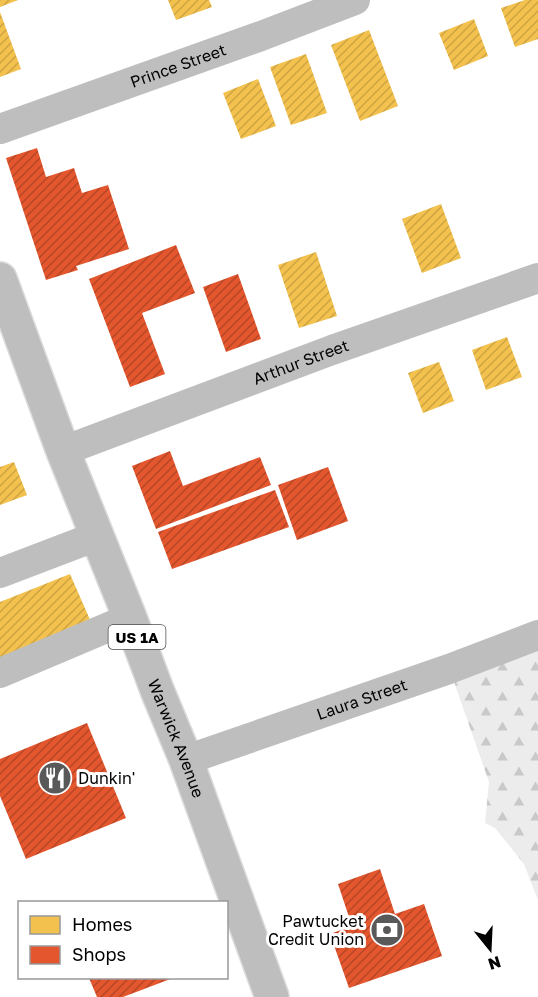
<svg xmlns="http://www.w3.org/2000/svg" width="538" height="997" font-family="'Golos Text',sans-serif">
<style>
.forest{fill:url(#forest-firs)}
.homes{fill:url(#homes-hatch)}
.shops{fill:url(#shops-hatch)}
.lines{fill:none;stroke-linecap:round;stroke-linejoin:round}
.major-casing{stroke:#dbdbdb;stroke-width:36}
.minor{stroke:#bebebe;stroke-width:30}
.major{stroke:#bebebe;stroke-width:33}
.labels{text-anchor:middle;dominant-baseline:central;stroke-width:6;stroke-linejoin:round;paint-order:stroke}
.shield{fill:#fff;stroke:#4c4c4c;stroke-width:1.5}
.shield-label{font-size:15px;font-weight:bold;fill:#000}
.street-label{font-size:16px;fill:#000;stroke:#fff}
.poi-label{font-size:16px;fill:#000;stroke:#fff;text-anchor:start}
</style>
<defs>
<pattern id="forest-firs" width="22" height="20" patternUnits="userSpaceOnUse" patternTransform="scale(1.5)"><rect width="22" height="20" fill="#ececec"/><path d="M5 1l3.5 6h-7zM16 11l3.5 6h-7z" fill="#c9c9c9"/></pattern>
<pattern id="homes-hatch" width="6" height="6" patternUnits="userSpaceOnUse" patternTransform="scale(1.5)"><rect width="6" height="6" fill="#f2c14e"/><path d="M-1 1l2-2M0 6l6-6M5 7l2-2" fill="none" stroke="#cea442"/></pattern>
<pattern id="shops-hatch" width="6" height="6" patternUnits="userSpaceOnUse" patternTransform="scale(1.5)"><rect width="6" height="6" fill="#e4572e"/><path d="M-1 1l2-2M0 6l6-6M5 7l2-2" fill="none" stroke="#b64625"/></pattern>
</defs>
<rect width="100%" height="100%" fill="#fff"/>
<path class="forest" d="M538 622V900L524 864 495 828 485 823 489 782 446 659Z"/>
<g class="homes">
<path d="M0 0H18L0 7Z"/>
<path d="M168 0H209L212 7 176 20Z"/>
<path d="M525 0H538V39L515 47 501 8Z"/>
<path d="M0 12 21 69 0 77Z"/>
<path d="M474 19 488 56 454 70 439 33Z"/>
<path d="M369 30 398 106 360 121 331 45Z"/>
<path d="M306 54 327 113 291 125 270 67Z"/>
<path d="M258 79 276 126 241 139 223 93Z"/>
<path d="M441 204 461 258 422 273 402 219Z"/>
<path d="M316 252 337 316 299 328 278 265Z"/>
<path d="M507 337 522 377 486 390 472 350Z"/>
<path d="M439 362 454 401 423 413 408 373Z"/>
<path d="M14 462 27 495 0 505V467Z"/>
<path d="M70 574 91 622 0 660V602Z"/>
</g>
<g class="shops">
<path d="M37 148 46 177 74 168 82 193 108 185 129 249 76 266 78 270 46 280 6 158Z"/>
<path d="M176 245 195 293 142 313 165 374 130 387 89 279Z"/>
<path d="M238 274 261 339 226 352 203 287Z"/>
<path d="M170 451 183 486 260 457 271 485 156 529 132 466Z"/>
<path d="M328 467 348 521 297 540 278 485Z"/>
<path d="M275 490 289 527 172 569 158 532Z"/>
<path d="M87 723 126 818 26 859 0 796V759Z"/>
<path d="M380 869 395 914 424 904 442 956 349 988 330 934 352 926 338 884Z"/>
<path d="M89 978H173L123 997H97Z"/>
</g>
<g class="lines">
<g class="major-casing">
<g id="major">
<path id="s4" d="M0 279 63 451 130 618 157 690 186 760 272 997"/>
</g>
</g>
<g class="minor">
<path id="s1" d="M0 129 261 36 355 0"/>
<path id="s2" d="M63 451 332 350 538 278"/>
<path d="M0 573 97 536"/>
<path d="M0 673 130 618"/>
<path id="s3" d="M186 760 449 669 538 635"/>
</g>
<use href="#major" class="major"/>
</g>
<defs>
<g id="restaurant-disc" transform="scale(1.725)"><circle r="9.5" fill="#595959" stroke="#fff"/><path d="M-5-6h1v4h1v-4h1v4h1v-4h1v5L-1.5 .5V6h-2V.5L-5-1ZM5-6V6H3V1.5H1.5Q1.5-4 5-6Z" fill="#fff"/></g>
<g id="bank-disc" transform="scale(1.725)"><circle r="9.5" fill="#595959" stroke="#fff"/><path d="M-6-4H6V4H-6ZM0-2.3a2.3 2.3 0 1 0 0 4.6a2.3 2.3 0 1 0 0-4.6Z" fill="#fff"/></g>
</defs>
<g fill-rule="evenodd">
<use href="#restaurant-disc" x="55" y="778"/>
<use href="#bank-disc" x="387" y="930"/>
</g>
<g class="labels">
<rect class="shield" x="108.5" y="625" width="57" height="24" rx="4.5"/>
<g class="shield-label">
<text x="137" y="637">US 1A</text>
</g>
<g class="street-label">
<text stroke="none"><textPath href="#s1" startOffset="189">Prince Street</textPath></text>
<text stroke="none"><textPath href="#s2" startOffset="254">Arthur Street</textPath></text>
<text stroke="none"><textPath href="#s3" startOffset="186">Laura Street</textPath></text>
<text stroke="none"><textPath href="#s4" startOffset="492">Warwick Avenue</textPath></text>
</g>
<g class="poi-label">
<text x="78" y="778">Dunkin'</text>
<text x="364" y="921" text-anchor="end">Pawtucket<tspan x="364" dy="18">Credit Union</tspan></text>
</g>
</g>
<rect x="18" y="901" width="210" height="78" fill="#ffffff" stroke="#999999" stroke-width="1.5"/>
<rect x="30" y="916" width="30" height="18" fill="#f2c14e" stroke="#999999" stroke-width="1.5"/>
<text x="72" y="931" font-size="18" fill="#000000">Homes</text>
<rect x="30" y="946" width="30" height="18" fill="#e4572e" stroke="#999999" stroke-width="1.5"/>
<text x="72" y="961" font-size="18" fill="#000000">Shops</text>
<g transform="translate(490 949) rotate(162)" stroke="#ffffff" stroke-width="4.5" paint-order="stroke">
<path d="M0-4.5L10 22L0 15L-10 22Z" fill="#000000"/>
<text y="-9" font-size="16" font-weight="bold" text-anchor="middle" fill="#000000">N</text>
</g>
</svg>
